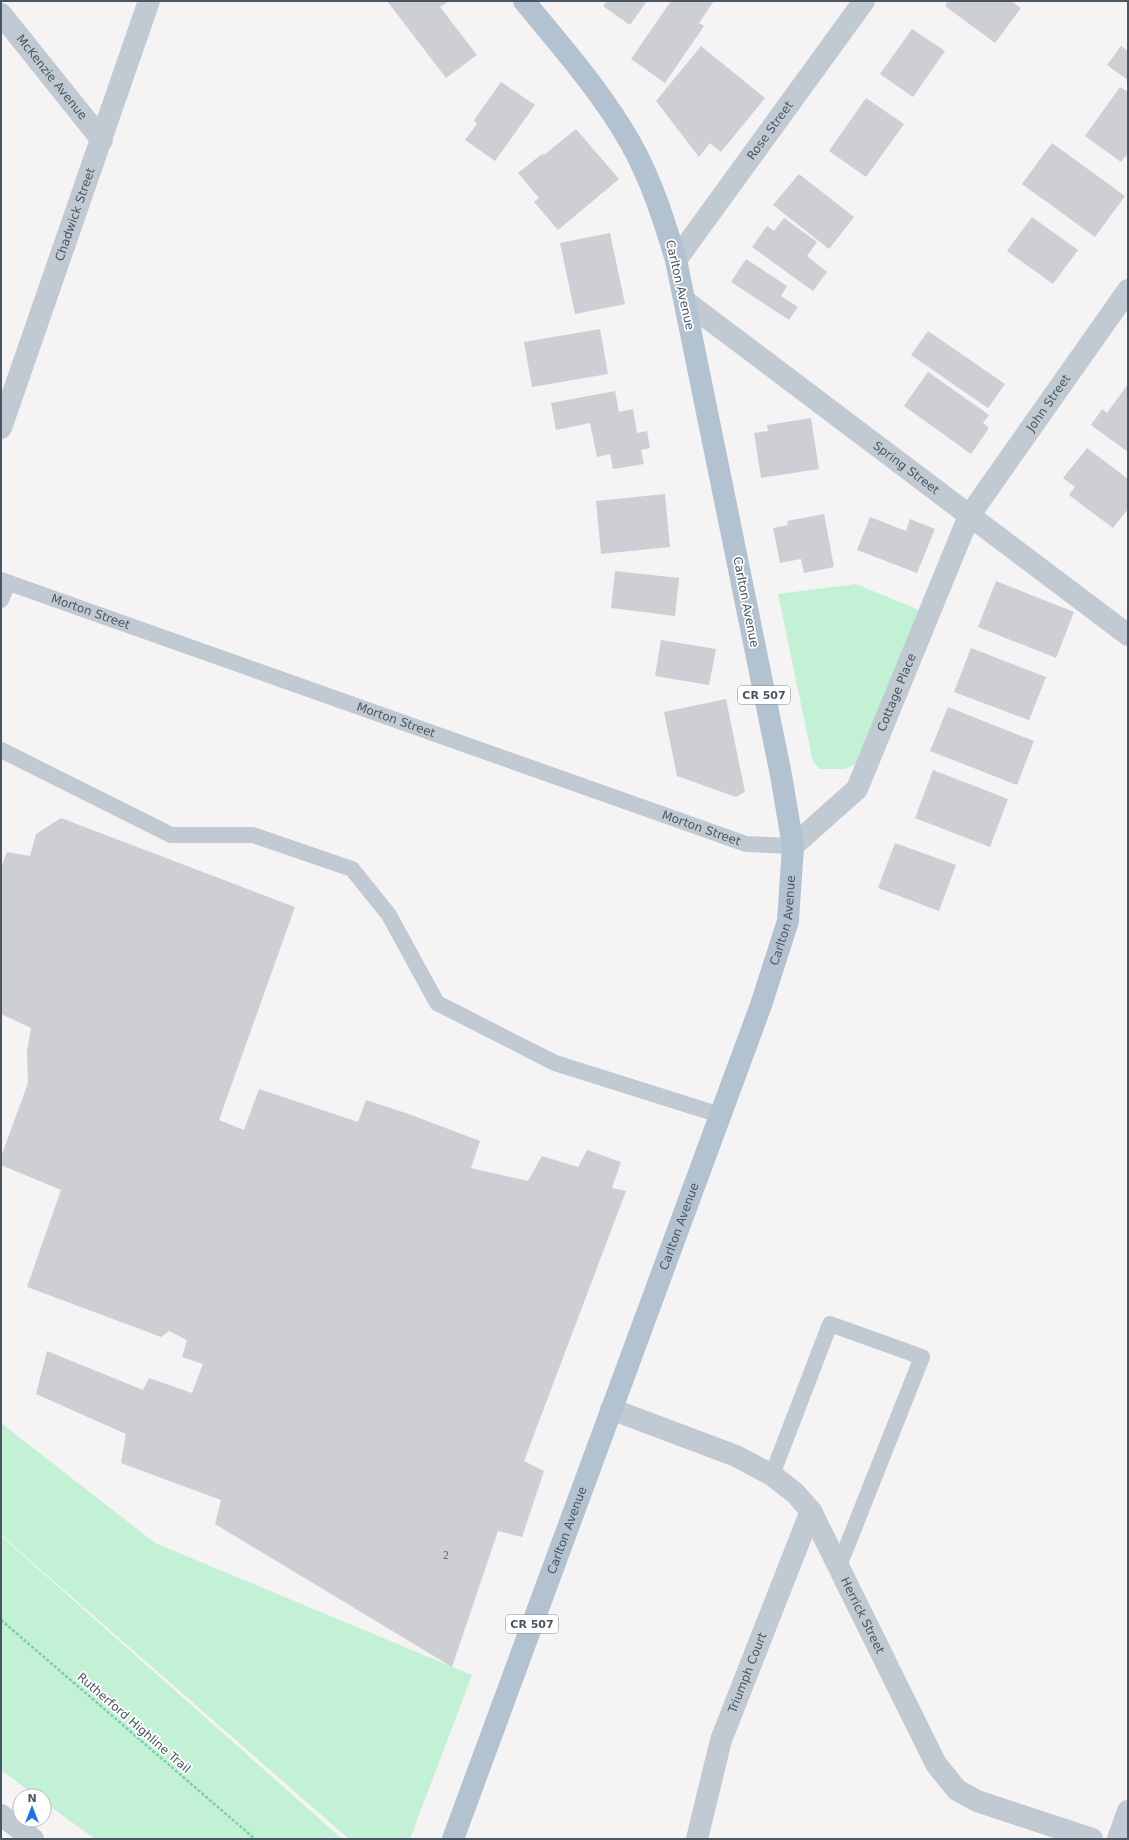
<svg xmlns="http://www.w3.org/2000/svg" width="1129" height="1840" font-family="'DejaVu Sans',sans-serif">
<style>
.green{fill:#c3f1d5}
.building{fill:#cdcfd5}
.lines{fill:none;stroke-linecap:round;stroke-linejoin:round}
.path{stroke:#7ad0a6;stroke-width:2.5;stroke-dasharray:3 2;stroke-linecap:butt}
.service{stroke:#c1cad2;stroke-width:16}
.minor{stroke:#c1cad2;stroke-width:22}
.primary{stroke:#b3c2d1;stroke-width:22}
.labels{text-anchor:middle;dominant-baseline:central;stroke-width:3.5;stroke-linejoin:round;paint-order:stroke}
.number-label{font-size:10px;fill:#6b747e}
.shield{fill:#fff;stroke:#808990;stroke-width:1}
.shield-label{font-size:11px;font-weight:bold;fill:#4a5661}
.street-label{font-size:12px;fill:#4a5661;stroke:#fff}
</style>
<rect width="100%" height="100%" fill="#f5f3f3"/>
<g class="green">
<path d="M856 584 922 611 858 763 845 769H820L813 762 778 594Z"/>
<path d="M1 1423 155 1543 472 1675 410 1839H349L1 1535Z"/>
<path d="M1 1536 342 1839H95L44 1802V1796H36L1 1770Z"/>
</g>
<g class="building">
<path d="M387 1H449L440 7 477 55 446 78Z"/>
<path d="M607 1H647L630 25 603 6Z"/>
<path d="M671 1H714L699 23 704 26 665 83 631 59Z"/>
<path d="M948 1H1011L1021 8 995 43 945 6Z"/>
<path d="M912 29 945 51 913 97 880 74Z"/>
<path d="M701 46 765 98 721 152 710 143 699 157 656 101Z"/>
<path d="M1121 46 1128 51V80L1107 65Z"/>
<path d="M501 82 535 105 495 161 465 140 477 124 474 120Z"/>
<path d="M1120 87 1128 92V153L1121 162 1085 136Z"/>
<path d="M866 98 904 124 866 177 829 151Z"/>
<path d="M576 129 619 179 558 230 534 202 539 198 518 173 542 154 544 155Z"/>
<path d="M1052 143 1125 196 1095 237 1022 184Z"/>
<path d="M799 174 854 217 829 249 773 205Z"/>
<path d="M1032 217 1078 250 1053 284 1007 251Z"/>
<path d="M784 218 817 242 807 256 827 272 813 291 752 247 767 226 774 231Z"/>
<path d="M610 233 625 304 575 314 560 243Z"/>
<path d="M746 259 787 286 781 296 798 307 789 320 731 282Z"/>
<path d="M600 329 608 374 532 387 524 342Z"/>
<path d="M928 331 1005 384 988 408 911 355Z"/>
<path d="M928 372 989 415 983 423 989 428 971 454 904 406Z"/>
<path d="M1128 384V452L1091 425 1102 409 1107 413Z"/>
<path d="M615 391 619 412 633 409 637 433 647 431 650 448 641 450 644 464 613 469 610 454 597 457 590 423 556 430 551 403Z"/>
<path d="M811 418 819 469 761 478 754 433 768 431 767 425Z"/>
<path d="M1087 448 1128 479V509L1113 528 1069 495 1075 487 1063 478Z"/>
<path d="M665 494 670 547 601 554 596 501Z"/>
<path d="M824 514 834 567 804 573 801 559 780 563 773 528 788 525 787 521Z"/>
<path d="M870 517 906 531 910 519 935 529 917 573 857 550Z"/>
<path d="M615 571 679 578 675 616 611 608Z"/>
<path d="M996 581 1074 612 1056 658 978 627Z"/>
<path d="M661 640 716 649 709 685 655 676Z"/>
<path d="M971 648 1046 677 1029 720 954 692Z"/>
<path d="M726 699 745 792 736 797 677 776 664 712Z"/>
<path d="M948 707 1034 741 1017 785 930 751Z"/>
<path d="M933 770 1008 799 990 847 915 818Z"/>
<path d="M61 818 295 907 219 1120 244 1130 259 1089 358 1122 366 1100 406 1113 480 1141 471 1168 528 1181 542 1156 578 1167 587 1150 621 1162 612 1188 626 1191 524 1461 544 1471 522 1537 498 1531 452 1667 215 1524 221 1500 121 1463 126 1434 36 1394 47 1351 143 1390 149 1378 192 1393 203 1364 182 1357 187 1340 169 1331 161 1337 27 1287 61 1190 1 1165V1157L28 1083 27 1051 31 1028 1 1014V867L7 852 30 856 36 834Z"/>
<path d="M895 843 956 865 939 911 878 888Z"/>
</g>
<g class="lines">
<path class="path" d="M1 1620 255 1839"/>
<g class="service">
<path id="s1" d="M1 580 746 844 793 846"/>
<path d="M1 600 8 583"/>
<path d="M1 750 171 835H253L352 869 389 915 437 1003 555 1063 720 1115"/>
<path d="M772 1475 830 1324 922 1357 839 1566"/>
</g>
<g class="minor">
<path id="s2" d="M1 14 102 140"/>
<path id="s3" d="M676 260 864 1"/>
<path id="s4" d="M685 301 1128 635"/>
<path id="s5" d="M1 428 149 1"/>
<path id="s6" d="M793 846 857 789 969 516 1128 290"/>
<path id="s7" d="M611 1409 736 1456 772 1475 795 1493 811 1511 936 1764 957 1790 977 1801 1092 1839"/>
<path d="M1 1815 33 1839"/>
<path id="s8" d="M697 1839 721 1740 811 1511"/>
<path d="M1118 1839 1128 1811"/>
</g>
<path class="primary" id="s9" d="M453 1839 761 1005 788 921 793 846 781 775 676 260C664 220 651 179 630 142 601 91 561 46 524 1"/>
</g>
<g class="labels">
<g class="number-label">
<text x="446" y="1555">2</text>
</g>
<g class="shield">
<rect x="738" y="686" width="52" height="18" rx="3"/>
<rect x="506" y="1615" width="52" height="18" rx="3"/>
</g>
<g class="shield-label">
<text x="764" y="695">CR 507</text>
<text x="532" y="1624">CR 507</text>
</g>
<g class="street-label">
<text stroke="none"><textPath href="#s2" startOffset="81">McKenzie Avenue</textPath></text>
<text stroke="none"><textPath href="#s3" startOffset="160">Rose Street</textPath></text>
<text stroke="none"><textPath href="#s5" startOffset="226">Chadwick Street</textPath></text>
<text transform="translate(680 285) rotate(77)">Carlton Avenue</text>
<text stroke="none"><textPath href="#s6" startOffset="519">John Street</textPath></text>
<text stroke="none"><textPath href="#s4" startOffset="277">Spring Street</textPath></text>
<text transform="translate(746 602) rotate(79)">Carlton Avenue</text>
<text stroke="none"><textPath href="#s1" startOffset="95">Morton Street</textPath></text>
<text stroke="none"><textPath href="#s6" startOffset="190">Cottage Place</textPath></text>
<text stroke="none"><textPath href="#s1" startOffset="419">Morton Street</textPath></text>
<text stroke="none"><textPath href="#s1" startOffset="743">Morton Street</textPath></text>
<text stroke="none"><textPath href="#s9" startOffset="977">Carlton Avenue</textPath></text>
<text stroke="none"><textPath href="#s9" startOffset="653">Carlton Avenue</textPath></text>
<text stroke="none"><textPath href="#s9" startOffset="329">Carlton Avenue</textPath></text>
<text stroke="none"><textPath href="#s7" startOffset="344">Herrick Street</textPath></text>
<text stroke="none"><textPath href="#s8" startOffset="174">Triumph Court</textPath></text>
<text transform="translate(134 1723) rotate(41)">Rutherford Highline Trail</text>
</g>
</g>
<rect width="1129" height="1840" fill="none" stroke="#4a5661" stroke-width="4"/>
<g transform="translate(32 1808)"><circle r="19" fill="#ffffff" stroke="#b7bbc0"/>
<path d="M0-3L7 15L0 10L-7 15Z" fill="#1a73e8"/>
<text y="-6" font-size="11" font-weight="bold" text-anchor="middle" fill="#4a5661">N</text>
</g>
</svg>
